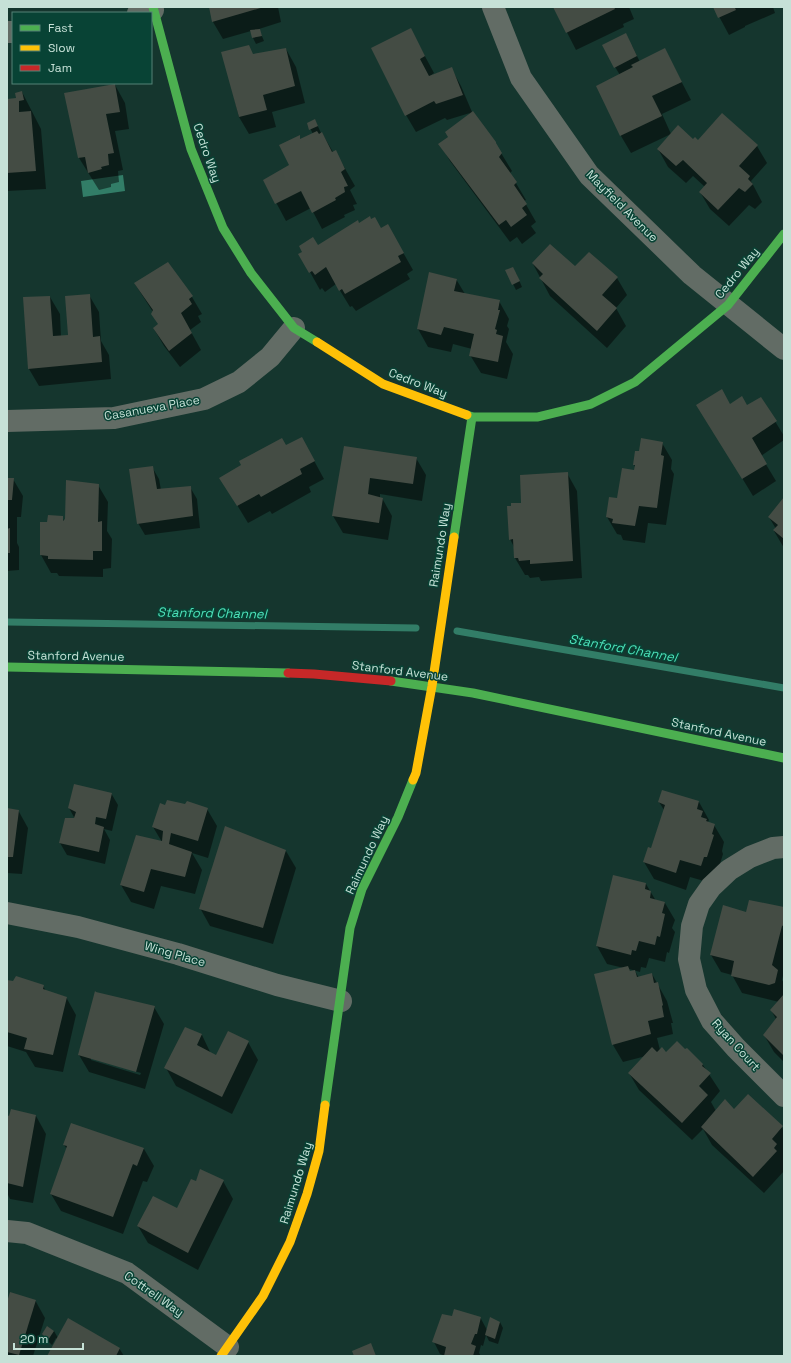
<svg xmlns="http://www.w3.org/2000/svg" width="791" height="1363" font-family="'Space Grotesk',sans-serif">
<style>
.water{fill:#327d67}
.shadow{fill:#0007;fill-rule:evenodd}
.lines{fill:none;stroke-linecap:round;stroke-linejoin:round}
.stream{stroke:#327d67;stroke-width:7}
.building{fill:#444c44}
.street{stroke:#626c65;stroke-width:22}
.fast{stroke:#4caf50;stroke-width:9}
.slow{stroke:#ffc107;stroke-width:9}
.jam{stroke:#c62828;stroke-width:9}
.labels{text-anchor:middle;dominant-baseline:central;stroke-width:3;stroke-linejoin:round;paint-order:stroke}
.street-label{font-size:12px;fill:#c6e1d7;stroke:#084335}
.water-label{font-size:13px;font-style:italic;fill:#4de2ba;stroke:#084335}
</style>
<rect width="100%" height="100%" fill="#15362e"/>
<path class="water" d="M123 175 125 191 83 197 81 181Z"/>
<g class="shadow">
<path d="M210 7H278L281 22 259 29 264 41 256 44 253 38 251 31 223 39 213 22Z"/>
<path d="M554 7H629L634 19 623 24 624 27 576 50Z"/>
<path d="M714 7H773L775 13 745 26V27L729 35Z"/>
<path d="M632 46 640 62 665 50 691 100 662 114 671 134 631 153 621 136 597 86 620 75 615 67Z"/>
<path d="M420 47 434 73 430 76 451 68 461 86 472 112 495 143 512 171 510 173 526 200 524 201 536 222 531 226 536 233 522 244 517 237 510 242 450 161 440 144 449 137 470 113 447 120 445 118 416 132 406 115Z"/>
<path d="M286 49 296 67 305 103 272 112 276 127 249 134 239 117 223 53 253 55Z"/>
<path d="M115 85 125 103 129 129 115 131 123 170 118 171 119 182 111 184V187L99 190 79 158 65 94Z"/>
<path d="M22 92 41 129 46 189 7 191V100L17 99Z"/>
<path d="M315 120 321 133H322L333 152 335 151 355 186 350 190 357 204 353 205 355 210 344 215 345 217 322 229 311 208 286 221 264 180 291 166 299 137 301 140 313 134 308 124Z"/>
<path d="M693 140 757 146 767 163 751 181 762 202 755 209 749 205 729 226 710 209 700 192 705 187 693 176 686 183 668 167 658 149Z"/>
<path d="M359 224 380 229 388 226 413 270 407 274 410 279 356 311 352 306 350 307 336 284 325 292 322 288 320 290 300 254 318 246Z"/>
<path d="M168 263 192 297 202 314 198 316 201 322 190 330 201 350 180 367 164 346 154 329 159 324 153 312 135 284Z"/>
<path d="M533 264 575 268 617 278 627 295 616 308 626 326 607 348 550 296Z"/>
<path d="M430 273 456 279 465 294 499 301 509 319 507 326 509 329 506 342 513 354 507 379 481 373 470 355 472 349 453 344 451 352 428 347 418 329Z"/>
<path d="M516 273 522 287 516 290 513 284Z"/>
<path d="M89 295 99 312 101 341 109 355 111 379 39 386 29 369 50 297 60 314 61 337 69 336Z"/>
<path d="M761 398 784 436V440L761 456 776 481 753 496 708 422 730 405 747 406Z"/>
<path d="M662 443 672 460 671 469 674 474 666 525 648 523 645 543 623 540 621 535 617 534 607 517 635 471V467L634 465 640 452Z"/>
<path d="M286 446 311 455 324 479 309 487 311 492 272 514 270 511 248 523 231 495Z"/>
<path d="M345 448 416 458 426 475 422 501 380 494V498H382L392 516 388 540 343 533 333 516Z"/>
<path d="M152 467 159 479 161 490 190 487 197 499 200 528 145 535 138 523Z"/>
<path d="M567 473 577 491 582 578 541 581 539 577 530 578 528 575H525L515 558 514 547 510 539 522 504Z"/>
<path d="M7 479H13L23 496 21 517H17V543L19 547V570L7 571Z"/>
<path d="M98 485 108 502 107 531 112 539 111 568 103 569V577L59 576 57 573H51L41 555V523H47L62 517 64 521Z"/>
<path d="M784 498V548L774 531 776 529 769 517Z"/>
<path d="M663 791 699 802 709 820 708 822 714 825 724 842 722 851 723 854 717 874 711 883 690 877 686 890 654 879 644 862 651 850 664 810 659 802Z"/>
<path d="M111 793 118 805 112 831 104 829 110 840 105 864 67 855 60 843 75 819 69 808Z"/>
<path d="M166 806 207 809 217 826 208 858 192 853 202 870 195 894 161 886 154 909 131 902 121 885 162 842 153 827Z"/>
<path d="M7 809 18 810 28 828 22 874 7 873Z"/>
<path d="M286 851 296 868 273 944 210 926 200 908Z"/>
<path d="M614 876 646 884 656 901 665 903 675 920 672 928 675 932 669 953 667 952 665 962 649 958 646 968 641 967 640 972 629 969 631 972 635 971 639 978 652 974 667 1001 673 1023H671L673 1034 657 1038 660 1050 666 1053 685 1050 687 1049 703 1065 720 1091 711 1102 716 1111 734 1110 782 1127 784 1131V1154L783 1155 784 1157V1171L764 1193 712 1145 703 1129 692 1140 639 1090 629 1073 646 1056 623 1062 613 1045 624 968 607 964 597 946Z"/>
<path d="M784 908V972L782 980 784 983V1062L774 1052 764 1035 776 1019 771 1010 779 1002 742 993 732 975 721 972 711 955 747 913Z"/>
<path d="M7 981 43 986 46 991 66 997 76 1015 63 1072 35 1067 26 1052 7 1046Z"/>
<path d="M154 1007 164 1024 145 1089 89 1072 79 1055ZM91 1058 141 1073 140 1075 91 1060Z"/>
<path d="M185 1028 202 1035 211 1054 216 1056 248 1042 258 1060 232 1114 176 1086 166 1068Z"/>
<path d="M7 1116H36L46 1134 33 1203 10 1199 7 1193Z"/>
<path d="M64 1145 144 1149 154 1166 147 1182 143 1181 123 1234 61 1211 51 1194 67 1149Z"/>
<path d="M201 1171 223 1181 233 1199 198 1270 148 1243 138 1226 178 1209 196 1182Z"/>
<path d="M35 1300 45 1318 33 1356H7V1305Z"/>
<path d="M453 1317H480L487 1330 500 1322 503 1328 498 1344 489 1341 486 1335 483 1346 481 1345 479 1353 481 1356H445L440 1354 434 1342Z"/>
<path d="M54 1331 58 1338 119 1348 124 1356H48L57 1339 56 1338 52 1345 47 1340 43 1334Z"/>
</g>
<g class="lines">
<g class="stream">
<path d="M7 622 416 628"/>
<path d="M457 631 784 688"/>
</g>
</g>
<g class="building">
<path d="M209 7H264L212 22Z"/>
<path d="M553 7H614L615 9 566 33Z"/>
<path d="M713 7H738L735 8 736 10 718 18Z"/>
<path d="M411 28 425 56 420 59 429 76 452 67 463 95 436 104 434 101 405 116 371 48Z"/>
<path d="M260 29 262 36 252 38 250 30Z"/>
<path d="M626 33 637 56 614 68 602 45Z"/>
<path d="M249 45 253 54 286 48 295 86 263 95 267 110 239 117 221 52Z"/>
<path d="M665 48 682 82 652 96 662 116 620 136 596 86 633 67 631 65Z"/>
<path d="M115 84 120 112 106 114 114 153 108 154 109 165 101 167 102 169 88 173 85 157 78 158 64 93Z"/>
<path d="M22 91 24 100 19 101V112L31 111 36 171 7 173V99L16 98 15 93Z"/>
<path d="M473 111 496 142V143L502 153 499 157 517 182 514 185 527 204 522 208 527 215 511 227 506 220 499 225 438 144 448 137 445 132Z"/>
<path d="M722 113 758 145 739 166 750 176 748 179 753 184 745 192 739 188 718 210 699 192 707 183 683 160 676 166 657 149 678 125 693 139 695 137 698 140Z"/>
<path d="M315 119 318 126 309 130 307 123Z"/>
<path d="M317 131 319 134 322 132 332 152 336 150 345 169 341 172 348 186 344 187 345 192 335 198 336 200 312 213 301 191 275 204 263 180 289 165 279 145 300 135V139Z"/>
<path d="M370 216 371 219 375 217 381 228 388 224 404 253 398 256 401 262 345 294 342 289 339 291 326 267 315 275 312 271 309 273 298 254 302 252 299 246 313 237 318 245 358 220 359 223Z"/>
<path d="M550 244 575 266 589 252 618 277 602 295 617 308 597 331 539 278 543 274 532 263Z"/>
<path d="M168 262 193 296 189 299 192 304 181 313 192 333 169 351 153 328 158 324 151 314 153 310 134 283Z"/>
<path d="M513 267 520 281 512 285 505 270Z"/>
<path d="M429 272 457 279 454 291 500 300 498 310H500L495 329 497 330 496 334 503 336 498 362 469 356 474 334 444 327 441 335 417 329Z"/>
<path d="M90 294 93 337 100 336 102 362 28 369 23 297 50 296 53 336 68 335 65 296Z"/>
<path d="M722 389 730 404 742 396 747 405 761 397 777 421 752 438 767 464 742 479 696 405Z"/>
<path d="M302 437 315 461 300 469 302 474 261 497 259 494 237 506 219 478 241 465 239 461 282 438 286 445Z"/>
<path d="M641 438 663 442 661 455 664 456 657 508 639 506 635 526 612 523 613 519 606 517 609 497 617 498 622 468 634 470 635 465H633L635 451H639Z"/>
<path d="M344 446 417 457 413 484 370 478 368 494 383 498 379 523 332 516Z"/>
<path d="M153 466 157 489 191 486 193 516 137 524 129 469Z"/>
<path d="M568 472 573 561 530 564V560L519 561 518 558H514L513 539 509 540 507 506H511V503H521L520 475Z"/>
<path d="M7 478H14L12 500H7Z"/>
<path d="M66 480 99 484 98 522 102 521V551H93V560L48 559V556L40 555V522H47L48 515 63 516V521L65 519Z"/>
<path d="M784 497V539L773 530 778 525 768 517Z"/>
<path d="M10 528V553H7V529Z"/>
<path d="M74 784 112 793 106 819 96 817 95 824 104 827 99 852 59 843 65 818H74L76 812 68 808Z"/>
<path d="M662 790 699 801 697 809 703 811 701 817 707 819 706 821 715 824 712 834 714 835 707 857H704L701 866 680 860 676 873 643 862 648 847 651 848 665 805 658 802Z"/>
<path d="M167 800 185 804 187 801 208 808 198 841 171 833 169 844 192 852 185 877 151 869 144 892 120 885 136 835 162 841 163 831 152 827 160 803 165 805Z"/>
<path d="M7 808 19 810 13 857H7Z"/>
<path d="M225 826 286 850 263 928 199 909Z"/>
<path d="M613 875 646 883 645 889 651 891 650 898 665 902 662 913 665 914 660 937 657 936 655 945 639 941 636 951 632 950 631 955 596 946Z"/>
<path d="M749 900 784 907V925L782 926 772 965 778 970 775 983 769 985 731 976 734 961 710 955 723 905 746 912Z"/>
<path d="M628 966 630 971 635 970 637 977 652 973 654 983 658 982 663 1005 662 1006 664 1017 648 1021 651 1034 612 1045 594 974Z"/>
<path d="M16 976 44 985 43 989 67 997 53 1055 24 1049 27 1038 7 1032V980L13 981Z"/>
<path d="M95 991 96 992 155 1006 136 1072 78 1055Z"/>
<path d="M784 994V1056L763 1035 777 1017 770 1010Z"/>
<path d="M185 1027 202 1034 197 1045 216 1055 228 1031 249 1041 222 1097 164 1068Z"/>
<path d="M677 1041 685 1049 687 1048 703 1064 702 1066 711 1073 699 1086 708 1095 682 1123 628 1073 652 1047 657 1052 662 1047 666 1052Z"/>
<path d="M748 1094 783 1126 772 1139 777 1144 774 1148 777 1151 753 1177 701 1127 725 1099 734 1109Z"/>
<path d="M11 1109 36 1115 23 1187 7 1183V1115L9 1116Z"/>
<path d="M71 1123 144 1148 137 1166 133 1164 113 1217 50 1194 67 1146 63 1145Z"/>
<path d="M200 1169 224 1180 188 1253 137 1226 153 1196 177 1208 191 1179 196 1181Z"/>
<path d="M10 1292 36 1300 19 1355 7 1352V1302Z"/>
<path d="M454 1309 481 1317 477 1334H475L471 1344 476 1346 473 1356H444L446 1347 432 1342 442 1314 452 1316Z"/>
<path d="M490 1317 500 1322 495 1339 485 1335Z"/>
<path d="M68 1318 120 1348 116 1356H47Z"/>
<path d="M47 1326 54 1331 48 1340 42 1334Z"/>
<path d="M371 1343 376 1356H354L352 1351Z"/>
</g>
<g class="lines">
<g class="street">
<path d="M493 7 521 78 589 175 692 275 784 349"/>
<path d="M138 13 153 10"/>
<path d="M7 32H13"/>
<path d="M7 421 114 418 204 399 239 382 270 357 294 328"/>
<path d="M784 847 773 848 750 857 729 870 711 887 699 904 692 926 689 959 696 990 712 1021 736 1048 784 1096"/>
<path d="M7 913 78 927 178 954 277 985 341 1001"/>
<path d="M7 1231 27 1233 127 1273 228 1347"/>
</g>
<g class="fast">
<path d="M153 7 191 149 223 228 251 273 294 328 317 342"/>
<path d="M467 415 472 417H537L591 404 635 382 728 305 784 234"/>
<path d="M454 537 472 417"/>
<path d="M7 667 288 673"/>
<path d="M391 681 473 693 784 758"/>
<path d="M325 1105 350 928 362 889 398 817 413 780"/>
</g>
<g class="slow">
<path d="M317 342 383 384 467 415"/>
<path d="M413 780 416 773 432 686 454 537"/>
<path d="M221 1356 263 1296 290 1242 307 1194 319 1151 325 1105"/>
</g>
<path class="jam" d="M288 673 314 674 391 681"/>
</g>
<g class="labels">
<g class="street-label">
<text transform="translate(207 153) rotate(71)">Cedro Way</text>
<text transform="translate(622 206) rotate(45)">Mayfield Avenue</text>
<text transform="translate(737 273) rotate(-51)">Cedro Way</text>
<text transform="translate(418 383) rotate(21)">Cedro Way</text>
<text transform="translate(152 408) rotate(-10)">Casanueva Place</text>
<text transform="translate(440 545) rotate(-81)">Raimundo Way</text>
<text transform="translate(76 656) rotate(1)">Stanford Avenue</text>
<text transform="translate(400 671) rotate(7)">Stanford Avenue</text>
<text transform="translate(719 732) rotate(12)">Stanford Avenue</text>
<text transform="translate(367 855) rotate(-65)">Raimundo Way</text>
<text transform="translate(175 954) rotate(16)">Wing Place</text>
<text transform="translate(736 1045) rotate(48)">Ryan Court</text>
<text transform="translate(296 1183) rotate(-73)">Raimundo Way</text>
<text transform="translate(154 1294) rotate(35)">Cottrell Way</text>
</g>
<g class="water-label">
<text transform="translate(212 613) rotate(1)">Stanford Channel</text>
<text transform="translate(623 648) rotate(10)">Stanford Channel</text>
</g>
</g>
<rect width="791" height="1363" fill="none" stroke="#c6e1d7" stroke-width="16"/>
<rect x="12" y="12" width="140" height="72" fill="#084335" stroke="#548276"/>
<rect x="20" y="25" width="20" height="6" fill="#4caf50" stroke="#548276"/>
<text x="48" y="32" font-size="12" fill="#c6e1d7">Fast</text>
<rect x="20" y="45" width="20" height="6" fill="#ffc107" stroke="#548276"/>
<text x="48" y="52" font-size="12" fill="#c6e1d7">Slow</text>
<rect x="20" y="65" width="20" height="6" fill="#c62828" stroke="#548276"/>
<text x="48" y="72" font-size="12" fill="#c6e1d7">Jam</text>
<path d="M14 1343v6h69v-6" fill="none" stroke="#c6e1d7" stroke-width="2"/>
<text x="20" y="1343" font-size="12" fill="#c6e1d7" stroke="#084335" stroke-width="3" paint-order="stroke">20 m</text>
</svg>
